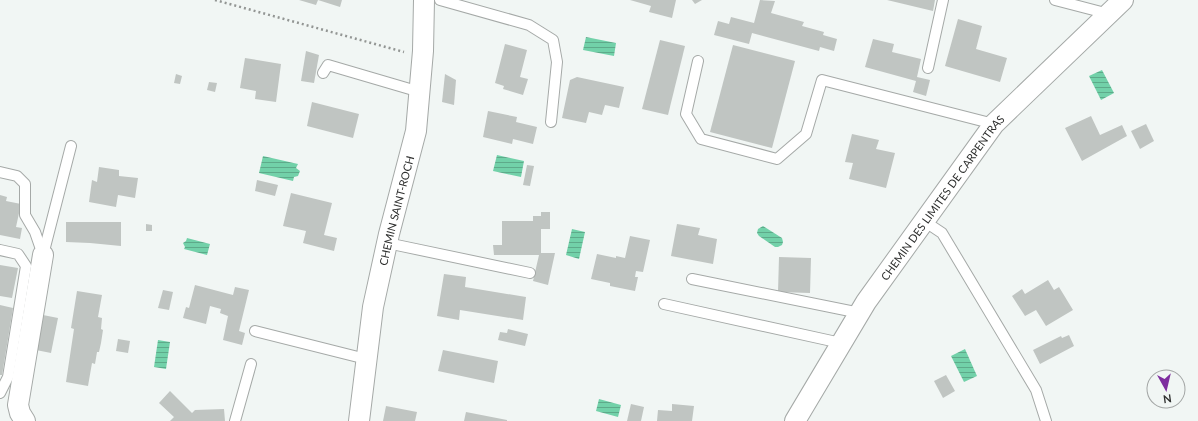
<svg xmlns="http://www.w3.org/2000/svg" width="1198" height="421" font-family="Lato,sans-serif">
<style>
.water{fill:url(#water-rules)}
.building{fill:#c0c5c2}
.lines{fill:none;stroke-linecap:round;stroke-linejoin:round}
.lane-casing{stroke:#a5a9a7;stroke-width:12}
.street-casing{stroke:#a5a9a7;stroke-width:22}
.path{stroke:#939694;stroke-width:2.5;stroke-dasharray:2 3;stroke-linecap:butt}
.lane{stroke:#fff;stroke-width:10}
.street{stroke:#fff;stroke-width:20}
.labels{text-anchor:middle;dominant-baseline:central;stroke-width:3.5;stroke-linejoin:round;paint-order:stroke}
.street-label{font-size:11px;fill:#2e2f2e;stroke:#f1f6f4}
</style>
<defs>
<pattern id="water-rules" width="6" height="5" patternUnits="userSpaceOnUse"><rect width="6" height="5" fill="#72d1a9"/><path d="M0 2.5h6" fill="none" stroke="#5eaa8a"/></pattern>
</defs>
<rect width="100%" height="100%" fill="#f1f6f4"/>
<g class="water">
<path d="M586 37 616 43 614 56 583 50Z"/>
<path d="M1102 70 1114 93 1101 100 1089 76Z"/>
<path d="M497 155 524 161 521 177 493 171Z"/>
<path d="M263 156 298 164 296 168 300 171 298 176 294 177 293 181 259 173Z"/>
<path d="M763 226 782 238 783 242 782 245 778 247H775L759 236 757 233 758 229Z"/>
<path d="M572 229 585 232 579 259 566 255Z"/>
<path d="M187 238 210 244 207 255 184 249 185 247 183 243 186 241Z"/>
<path d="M158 340 170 342 166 369 154 367Z"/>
<path d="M965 349 977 376 964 382 951 356Z"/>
<path d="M599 399 621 405 618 417 596 411Z"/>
</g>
<g class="building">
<path d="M299 0H318L316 5Z"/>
<path d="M318 0H342L340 7Z"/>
<path d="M630 0H676L672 18 649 12 651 6Z"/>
<path d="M692 0H702L695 4Z"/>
<path d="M760 0 775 1 771 13 804 22 802 26 824 32 823 35 837 39 834 51 820 47 819 51 752 33 749 44 714 35 718 21 729 24 731 17 754 23Z"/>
<path d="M887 0H935L933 11Z"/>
<path d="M958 19 982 26 976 49 1007 58 1000 82 945 66Z"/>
<path d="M873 39 894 44 892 52 921 59 917 77 930 80 926 96 913 92 916 81 865 67Z"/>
<path d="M660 40 685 46 668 115 642 109Z"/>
<path d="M505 44 527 50 520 77 528 79 523 95 503 89 504 86 495 83Z"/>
<path d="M733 45 795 61 772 148 710 132Z"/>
<path d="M306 51 319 55 314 83 301 81Z"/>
<path d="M245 58 281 64 276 102 255 99 256 91 240 88Z"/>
<path d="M176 74 182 76 180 84 174 83Z"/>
<path d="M445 74 456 80 454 105 442 102Z"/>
<path d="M577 77 624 87 619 108 605 105 602 115 589 112 586 123 562 118 570 80Z"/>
<path d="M209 82 217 83 215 92 207 90Z"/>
<path d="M312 102 359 114 353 138 307 126Z"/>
<path d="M488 111 517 117 516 122 537 127 533 144 513 139 512 144 483 137Z"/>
<path d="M1091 116 1100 135 1122 125 1127 136 1082 161 1065 128Z"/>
<path d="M1146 124 1154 141 1140 149 1131 131Z"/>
<path d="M852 134 879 140 876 149 895 153 886 188 849 179 853 163 845 162Z"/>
<path d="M527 165 534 166 530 186 523 185Z"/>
<path d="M99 167 119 170V176L138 178 135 198 118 195 116 207 89 202 92 180 97 182Z"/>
<path d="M257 180 278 185 275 196 255 191Z"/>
<path d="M291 193 332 203 324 235 337 238 334 251 303 243 306 231 283 226Z"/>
<path d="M0 195 7 197 6 201 21 204 16 227 22 228 20 239 0 235Z"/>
<path d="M541 212H550V229H541V253H555L548 285 533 281 539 255H494L493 245H502V221H533V216H541Z"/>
<path d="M66 222H121V246L90 243 66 242Z"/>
<path d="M146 224 152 225V231H146Z"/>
<path d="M677 224 700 228 698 235 717 239 713 264 671 256Z"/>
<path d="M630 236 650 240 643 272 636 271 635 277H638L635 291 610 286V283L591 279 597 254 616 258V256L625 258Z"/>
<path d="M779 257 811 258 810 293 778 292Z"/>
<path d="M0 265 18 268 12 298 0 296Z"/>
<path d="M444 274 466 277 465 287 526 297 523 320 460 310 459 320 437 316Z"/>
<path d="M1048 280 1054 290 1059 287 1073 310 1046 326 1036 310 1025 316 1012 296 1022 289 1025 294Z"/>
<path d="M195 285 233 295 235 287 249 290 239 331 245 333 242 345 223 340 228 316 220 313 221 309 210 306 206 324 183 318 186 307 189 308Z"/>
<path d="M163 290 173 292 169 310 158 308Z"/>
<path d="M77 291 102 295 98 317 102 318 101 329 103 330 101 343 99 352H97L95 364 92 363 88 386 66 382 74 329 71 328Z"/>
<path d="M0 305 13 308 2 375H0Z"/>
<path d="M43 315 58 318 51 353 36 350Z"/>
<path d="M508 329 528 334 525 346 498 340 500 332 507 333Z"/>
<path d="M1069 335 1074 346 1040 364 1033 350 1061 336 1062 338Z"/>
<path d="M118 339 130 341 128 353 116 351Z"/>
<path d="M443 350 498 361 494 383 438 371Z"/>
<path d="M946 375 955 391 943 398 934 381Z"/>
<path d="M170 391 192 413 195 410 224 409 225 421H170L174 417 159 403Z"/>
<path d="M631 404 644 407 641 421H627Z"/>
<path d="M672 404 694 406 692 421H657L658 410 672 411Z"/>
<path d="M386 406 417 412 415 421H383Z"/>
<path d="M466 412 507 420V421H464Z"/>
</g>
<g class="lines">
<g class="lane-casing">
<g id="lane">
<path d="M440 0 529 25 553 40 557 62 551 122"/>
<path d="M1055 0 1109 14"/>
<path d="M698 61 686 114 701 139 777 159 806 134 822 80 994 124"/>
<path d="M928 68 943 0"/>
<path d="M323 73 328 65 420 92"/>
<path d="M0 172 17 176 25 184V215L35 232 43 255"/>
<path d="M924 221 942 233 1036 390 1046 421"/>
<path d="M387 243 530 273"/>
<path d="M0 250 18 254 26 266 8 377 0 393"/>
<path d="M43 255 71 146"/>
<path d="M692 279 860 313"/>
<path d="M664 304 841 343"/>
<path d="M255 331 366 359"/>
<path d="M235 421 251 364"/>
</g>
</g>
<g class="street-casing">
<g id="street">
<path d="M25 421 20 413 18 405 43 255"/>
<path id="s1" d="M359 421 373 307 389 234 416 131 423 51 424 0"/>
<path id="s2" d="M795 421 866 302 994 124 1123 0"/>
</g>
</g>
<path class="path" d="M215 0 404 52"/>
<use href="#lane" class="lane"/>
<use href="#street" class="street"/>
</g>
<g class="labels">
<g class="street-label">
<text stroke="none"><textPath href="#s2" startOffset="268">CHEMIN DES LIMITES DE CARPENTRAS</textPath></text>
<text stroke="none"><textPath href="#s1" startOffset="214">CHEMIN SAINT-ROCH</textPath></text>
</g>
</g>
<g transform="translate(1166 389) rotate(172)"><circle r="19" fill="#f1f6f4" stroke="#a3a6a5"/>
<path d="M0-3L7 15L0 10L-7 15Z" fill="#7e2e9f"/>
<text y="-6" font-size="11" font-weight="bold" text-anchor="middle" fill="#2e2f2e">N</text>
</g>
</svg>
